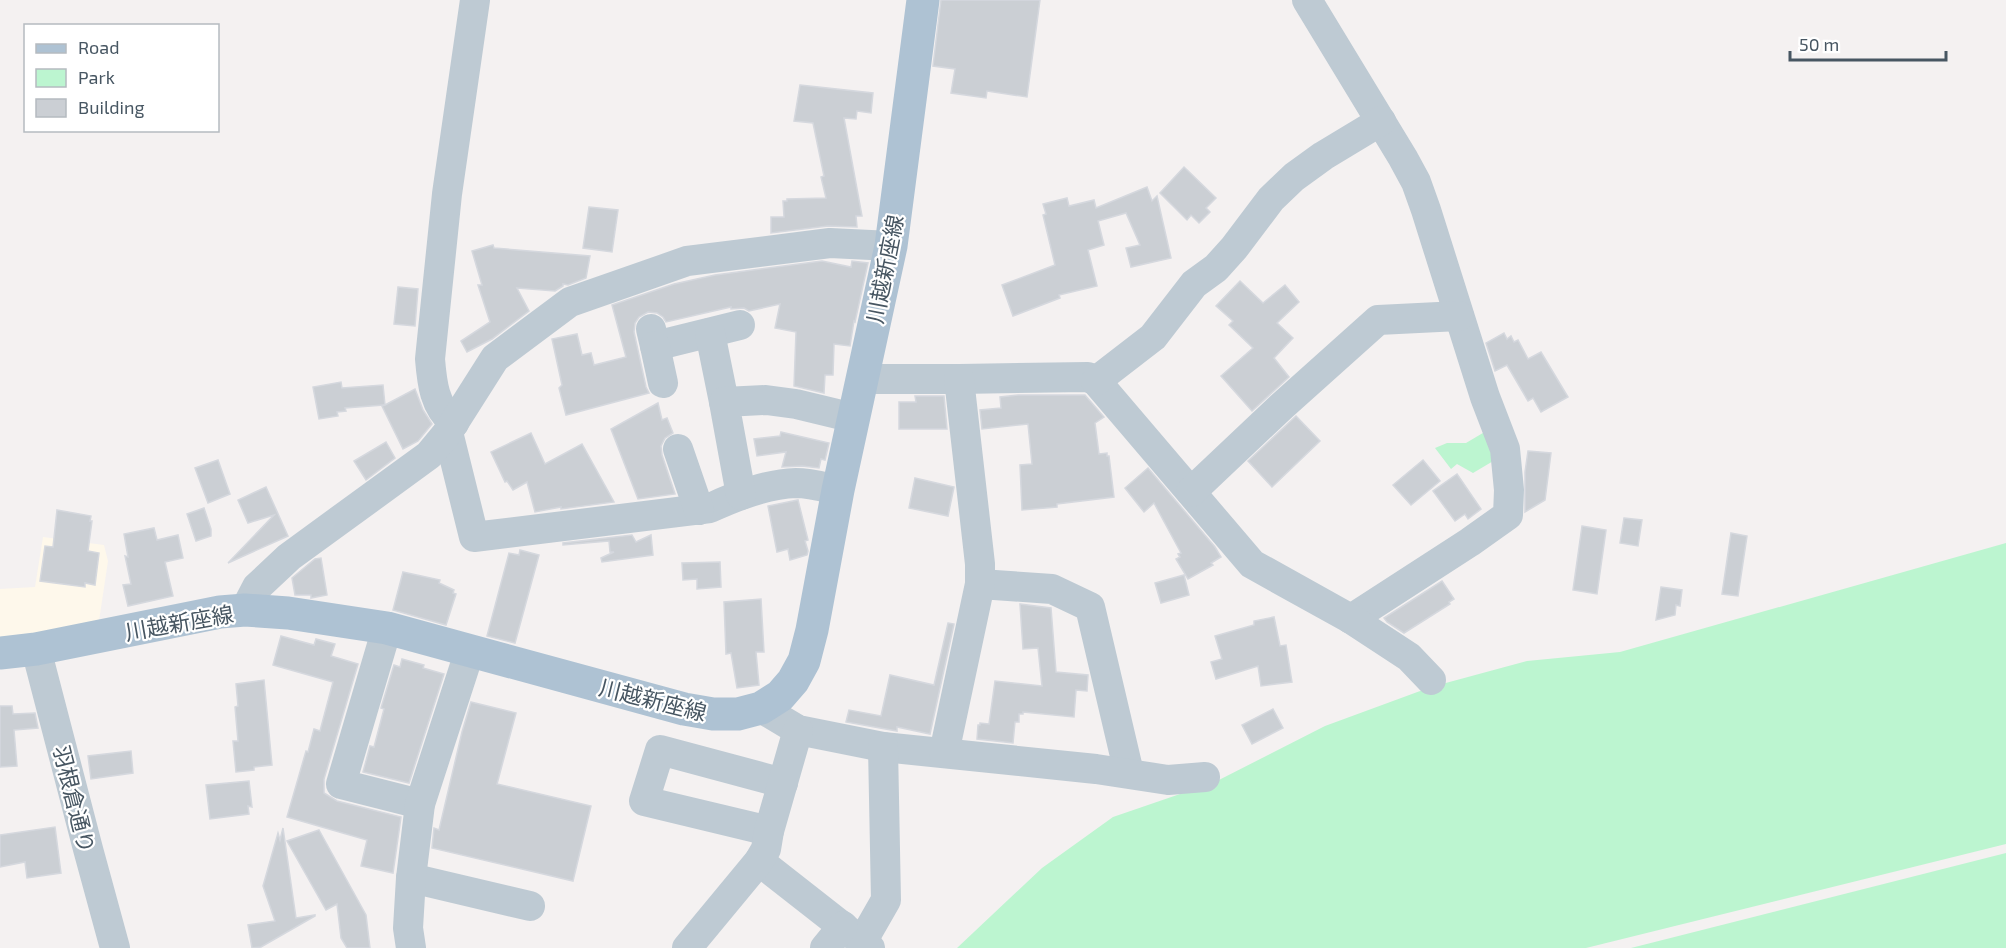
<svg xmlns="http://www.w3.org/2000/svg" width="2006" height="948" font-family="'Exo 2','Noto Sans JP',sans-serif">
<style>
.commercial{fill:#fef8eb}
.green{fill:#bcf5d0}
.building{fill:#cbcfd4;stroke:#d5d8de;stroke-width:1.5}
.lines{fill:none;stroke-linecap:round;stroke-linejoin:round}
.minor{stroke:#becad3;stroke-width:30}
.major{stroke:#aec2d3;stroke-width:33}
.labels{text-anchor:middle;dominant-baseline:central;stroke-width:4.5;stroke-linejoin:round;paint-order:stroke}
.street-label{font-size:22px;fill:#475662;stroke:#fff}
</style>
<rect width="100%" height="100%" fill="#f4f1f1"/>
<path class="commercial" d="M43 537 104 545 108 561 99 621 41 632 0 637V589L35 587Z"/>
<g class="green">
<path d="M1493 427 1500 457 1473 473 1457 464 1451 469 1435 448 1447 443H1466Z"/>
<path d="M2006 543V844L1586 948H957L1042 868 1113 817 1215 782 1325 726 1431 687 1527 661 1620 652Z"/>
<path d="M2006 853V948H1631Z"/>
</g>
<g class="building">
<path d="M941 0H1040L1027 97 987 91 986 98 951 93 955 69 933 66Z"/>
<path d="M800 85 873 93 871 113 857 111 856 119 844 118 862 216H856L857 227 828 226 771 233V217H784L783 201H787V199L826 198 821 177 824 176 813 123 794 121Z"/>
<path d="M1184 167 1216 198 1206 208 1210 212 1199 223 1191 215 1187 220 1160 193Z"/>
<path d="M1147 187 1152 201 1157 196 1171 258 1131 267 1126 248 1140 245 1126 213 1098 221 1104 245 1088 250 1097 286 1059 295 1060 298 1013 316 1002 285 1055 265 1043 215 1046 214 1043 204 1067 198 1069 206 1094 200 1096 208Z"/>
<path d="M589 207 618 210 612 252 583 248Z"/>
<path d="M493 245 494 248 590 256 586 278 568 285 563 284V286L555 291 517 288 529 311 492 339 467 352 461 341 490 322 478 285H482L472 251Z"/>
<path d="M822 261 851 267 852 261 868 263 855 322 854 321 850 346 834 344 833 375H825L824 393 794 386 796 332 775 328 780 304 749 311 744 308 731 309V307L666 322 663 317 657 313 648 312 639 317 635 323 634 332 646 387 649 393 566 415 559 388 562 385 552 339 577 334 582 355 591 353 594 365 626 357 612 305 674 284 715 275Z"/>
<path d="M1240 281 1263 303 1285 285 1299 302 1277 323 1293 338 1274 358 1289 377 1252 411 1221 376 1253 348 1229 325 1233 321 1216 306Z"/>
<path d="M398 287 418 289 415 326 394 324Z"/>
<path d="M1504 333 1507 339 1511 336 1514 342 1518 340 1528 359 1541 352 1568 397 1541 412 1533 398 1528 401 1507 365 1495 371 1486 343Z"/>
<path d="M341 382 342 388 383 385 385 405 415 389 423 410 432 424 418 441 403 449 382 406 384 405 345 408 346 411 337 412 338 416 319 419 313 387Z"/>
<path d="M1018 395H1085L1104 417 1095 423 1099 454 1107 453V456H1109L1114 497 1057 504V507L1022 510 1020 465 1032 464 1028 424 982 429 980 410 1001 408 1000 397Z"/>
<path d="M915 396H944L947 429H899V402H916Z"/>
<path d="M658 403 662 420 667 418 673 433 665 438 661 446 662 455 675 494 638 499 611 429Z"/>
<path d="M1296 416 1320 441 1272 487 1248 461Z"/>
<path d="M781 432 829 443 825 460 821 459 819 468 802 466 782 467 786 452 757 456 754 439 780 436Z"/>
<path d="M531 433 545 464 582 444 614 502 561 509V507L535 512 527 482 513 490 507 481 505 482 491 452Z"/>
<path d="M386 442 395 458 366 480 354 461Z"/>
<path d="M1528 451 1551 453 1545 500 1525 512V472Z"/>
<path d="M218 460 230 494 208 503 195 468Z"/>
<path d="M1423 460 1440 481 1411 505 1393 485Z"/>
<path d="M1148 468 1215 547 1221 557 1211 563 1213 565 1188 579 1176 559 1180 557 1178 554 1181 553 1154 503 1144 512 1125 488Z"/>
<path d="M1457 474 1481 509 1468 519 1465 514 1455 521 1433 491Z"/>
<path d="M915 478 954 487 948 516 909 508Z"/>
<path d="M266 487 288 536 228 563 274 515 248 523 238 500Z"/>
<path d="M798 500 808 540 805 541 808 551 807 555 790 560 788 549 777 552 768 506Z"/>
<path d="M204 508 211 529V536L196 541 187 514Z"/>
<path d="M57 510 91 516 90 521H92L88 551 99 553 95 585 85 583V587L40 581 45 546 53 547Z"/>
<path d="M1624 518 1642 520 1638 546 1620 543Z"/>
<path d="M1582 526 1606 530 1597 594 1573 590Z"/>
<path d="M154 528 157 540 178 535 183 558 165 562 173 596 128 606 123 585 131 584 125 556 128 557 124 534Z"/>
<path d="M1731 533 1747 536 1738 596 1722 594Z"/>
<path d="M632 535 636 542 651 535 653 555 602 562 601 558 614 552H610L609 541 563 545V543Z"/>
<path d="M520 550 539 555 515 643 487 636 509 553 519 555Z"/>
<path d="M321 558 327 595 311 598V595H295L292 578 315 559Z"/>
<path d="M720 562 721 587 697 589V579L683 580 682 563Z"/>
<path d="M403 572 440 580 439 583 454 590 453 593 456 594 446 625 393 610Z"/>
<path d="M1184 575 1189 595 1161 603 1155 583Z"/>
<path d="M1442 581 1454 599 1449 602 1450 604 1404 633 1387 622 1384 618Z"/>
<path d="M1661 587 1682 590 1680 606 1676 605 1675 615 1656 620Z"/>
<path d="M761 599 764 652H756L759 685 737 688 731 653 726 654 724 602Z"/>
<path d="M1020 604 1051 608 1056 672 1088 675 1087 691 1076 690 1074 717 1023 712V714H1019V722H1015L1013 743 977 739 978 725H980V723L989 724 995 681 1042 686 1038 648 1023 649Z"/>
<path d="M1274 617 1280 646 1286 645 1292 682 1261 686 1258 666 1216 679 1211 662 1222 659 1215 636 1254 625V621Z"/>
<path d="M948 623 954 624 930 734 897 727V731L846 722 849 710 881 716 890 675 934 685Z"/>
<path d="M281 636 314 645 316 639 335 644 331 656 358 664 324 779V793L337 801 401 817 393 873 361 866 367 840 287 817 306 751 308 752 314 729 320 731 333 682 273 665Z"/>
<path d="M402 659 424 665 423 668 444 674 409 783 363 772 370 746 374 747 384 709 381 708 394 665 400 667Z"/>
<path d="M264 680 272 765 254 767V770L236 772 233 741H238L235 707 238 706 236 684Z"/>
<path d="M471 702 516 713 497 784 591 806 573 881 432 848 434 828 439 830 462 732Z"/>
<path d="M0 706H12L13 714 35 713 38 728 14 730 17 766 0 767Z"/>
<path d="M1273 709 1283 728 1252 744 1242 725Z"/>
<path d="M131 751 133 773 91 779 88 756Z"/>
<path d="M249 781 252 807 248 806 249 814 210 819 206 785Z"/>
<path d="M55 827 61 873 27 878 25 862 0 867V835Z"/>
<path d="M283 828 296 918 315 915V916L261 947 252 948 248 925 275 921 263 886 278 833 280 840Z"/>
<path d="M319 830 366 915 370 948H347L341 938 337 904 326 910 287 841Z"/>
</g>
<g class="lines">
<g class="minor">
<path d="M1307 0 1403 158 1416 182 1426 210 1485 397 1505 449 1509 490 1508 515 1470 542 1351 619"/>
<path d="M651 329 655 346 740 325"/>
<path d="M710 333 724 402"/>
<path d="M655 346 663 383"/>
<path d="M862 379H959L1088 377 1096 381 1252 564 1351 619 1409 657 1431 680"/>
<path d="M1096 381 1153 337 1194 284 1216 268 1234 248 1271 199 1294 177 1323 156 1381 121"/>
<path d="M454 423C434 406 432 383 430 359L447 194 475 0"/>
<path d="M448 432 474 537 710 508C736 496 766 484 796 483 810 483 824 487 838 490"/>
<path d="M678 449 699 510"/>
<path d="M1191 492 1282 406 1378 320 1459 316"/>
<path d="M741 495 724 402 766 400 796 404 854 418"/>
<path d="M980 584 1052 589 1090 607 1129 773"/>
<path d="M245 610 257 587 289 557 429 455 448 432 495 358 570 302 687 261 830 243 891 246"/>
<path d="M387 628 341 784 420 804"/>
<path d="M36 649 88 849 115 948"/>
<path d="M761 708 798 730 883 747 1096 769 1168 780 1205 777"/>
<path d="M944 753 980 584V564L959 379"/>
<path d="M769 831 644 801 660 750 783 783"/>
<path d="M759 861 870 948"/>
<path d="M411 878 530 906"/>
<path d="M862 942 886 900 883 747"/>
<path d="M411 948 408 928 411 878 420 804 470 650"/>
<path d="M687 948 759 861 766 849 769 831 798 730"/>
<path d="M825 948 843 926"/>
</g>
<path class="major" d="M0 653 36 649 220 612 245 610 288 613 387 628 684 709 713 714H738L761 708 780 696 793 681 804 661 812 630 838 490 891 246 923 0"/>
</g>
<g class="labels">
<g class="street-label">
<text transform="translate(884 269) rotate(-79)">川越新座線</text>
<text transform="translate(179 622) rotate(-10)">川越新座線</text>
<text transform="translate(653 699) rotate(14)">川越新座線</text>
<text transform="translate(75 799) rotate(76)">羽根倉通り</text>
</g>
</g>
<rect x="24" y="24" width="195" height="108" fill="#ffffff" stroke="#b5bbc0" stroke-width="1.5"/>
<rect x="36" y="44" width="30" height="9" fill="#aec2d3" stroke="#b5bbc0" stroke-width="1.5"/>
<text x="78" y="54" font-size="18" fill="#475662">Road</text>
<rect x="36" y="69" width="30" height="18" fill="#bcf5d0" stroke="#b5bbc0" stroke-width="1.5"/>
<text x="78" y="84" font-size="18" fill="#475662">Park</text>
<rect x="36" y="99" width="30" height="18" fill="#cbcfd4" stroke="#b5bbc0" stroke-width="1.5"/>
<text x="78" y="114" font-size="18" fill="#475662">Building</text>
<path d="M1790 51v9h156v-9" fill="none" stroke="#475662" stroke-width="3"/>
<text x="1799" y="51" font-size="18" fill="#475662" stroke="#ffffff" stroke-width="4.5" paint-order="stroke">50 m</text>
</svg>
